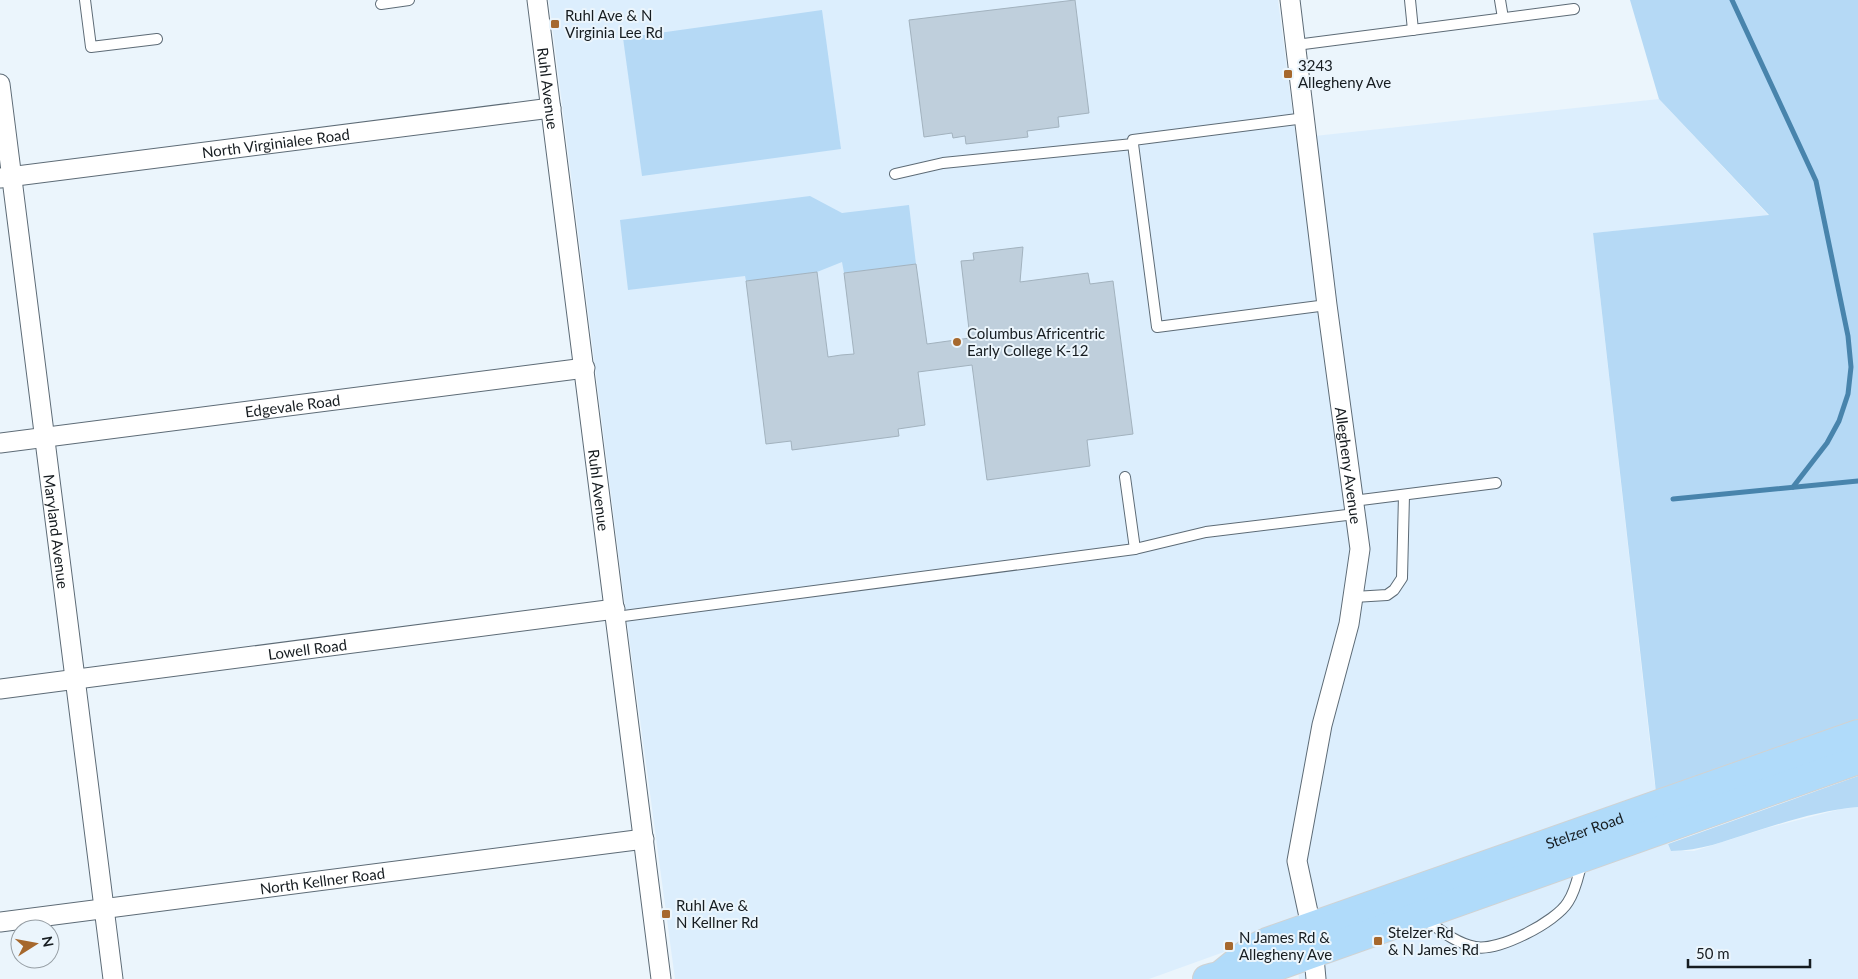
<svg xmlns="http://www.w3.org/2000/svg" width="1858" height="979" font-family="Lato,sans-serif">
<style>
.built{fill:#dceefd}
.green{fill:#b5d9f5}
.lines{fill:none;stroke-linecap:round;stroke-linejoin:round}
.stream{stroke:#4884ac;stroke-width:5}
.building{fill:#bfcfdc;stroke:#a2b2be}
.service-casing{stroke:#5d6b76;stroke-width:12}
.minor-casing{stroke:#5d6b76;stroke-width:21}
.primary-casing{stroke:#d0d2d2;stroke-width:30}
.service{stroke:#fff;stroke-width:10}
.minor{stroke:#fff;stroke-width:19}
.primary{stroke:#b0dbfa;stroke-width:28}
.poi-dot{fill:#a6682d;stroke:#ebf5fc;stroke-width:2}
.labels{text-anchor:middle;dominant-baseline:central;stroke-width:4;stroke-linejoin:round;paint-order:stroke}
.poi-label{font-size:15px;fill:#161c20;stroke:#ebf5fc;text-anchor:start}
.street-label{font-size:15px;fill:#161c20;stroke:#ebf5fc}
</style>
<rect width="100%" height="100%" fill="#ebf5fc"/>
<path class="built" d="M549 0H1278L1296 138 1659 99 1769 216 1593 233 1654 780 1668 844 1671 851H1694L1767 828 1841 809 1858 807V979H1299L1296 947 1291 928 1149 979H675L628 630Z"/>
<g class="green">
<path d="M1630 0H1858V719L1656 792 1593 233 1769 215 1659 99Z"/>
<path d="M822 10 841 149 642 176 623 38Z"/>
<path d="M810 196 842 213 909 205 916 264 844 273 842 262 817 272 794 275 795 292 778 277 746 281 745 276 628 290 620 220Z"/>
<path d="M1858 776V807C1823 810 1787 821 1753 832 1724 841 1701 851 1671 851L1668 844Z"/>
</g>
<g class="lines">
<g class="stream">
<path d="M1732 0 1816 181 1848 336 1851 367 1848 394 1839 421 1827 443 1793 487"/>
<path d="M1673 499 1858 481"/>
</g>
</g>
<g class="building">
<path d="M1075 0 1089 113 1058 117 1059 127 1027 131 1028 137 966 144 965 136 953 138 952 133 924 137 909 20Z"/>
<path d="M1023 247 1020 282 1088 273 1090 284 1113 281 1133 434 1087 440 1090 466 987 480 972 365 918 372 925 425 898 429 899 436 792 450 791 441 766 444 746 281 817 272 828 357 841 355 854 354 844 273 916 264 927 344 970 338 961 261 974 260 973 253Z"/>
</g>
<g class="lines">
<g class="service-casing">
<g id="service">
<path d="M85 0 91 47 157 39"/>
<path d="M1410 0 1413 30"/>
<path d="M1500 0 1503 18"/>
<path d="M381 4 409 0"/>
<path d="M1296 45 1574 9"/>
<path d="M1305 118 1133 140V144L1157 327 1327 305"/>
<path d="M895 174 943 163 1133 144"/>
<path d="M1125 477 1135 549"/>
<path d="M1353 501 1496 483"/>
<path d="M1354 597 1387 595 1394 590 1402 578 1404 495"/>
<path d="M616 617 1135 549 1206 532 1355 514"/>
<path d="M1422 917C1439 929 1455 943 1475 947 1498 952 1556 922 1568 902 1576 890 1578 876 1582 862"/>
</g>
</g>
<g class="minor-casing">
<g id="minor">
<path id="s1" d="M537 0 661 979"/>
<path id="s2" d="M1290 0 1327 305 1360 549 1349 624 1322 725 1297 861 1311 926 1316 979"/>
<path id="s3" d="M0 84 113 979"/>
<path id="s4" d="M0 178 551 108"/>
<path id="s5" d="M0 443 585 368"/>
<path id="s6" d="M0 689 615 609"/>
<path id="s7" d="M0 922 644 839"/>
</g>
</g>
<g class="primary-casing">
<g id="primary">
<path id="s8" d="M1222 974 1254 948 1267 942 1858 734"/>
<path d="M1207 979C1228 972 1250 975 1272 968L1858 760"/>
</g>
</g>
<use href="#service" class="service"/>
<use href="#minor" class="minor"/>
<use href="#primary" class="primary"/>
</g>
<g class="poi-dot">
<rect x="550" y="19" width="10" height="10" rx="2.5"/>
<rect x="1283" y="69" width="10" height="10" rx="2.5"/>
<circle cx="957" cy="342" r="5"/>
<rect x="661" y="909" width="10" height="10" rx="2.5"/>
<rect x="1373" y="936" width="10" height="10" rx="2.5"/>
<rect x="1224" y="941" width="10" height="10" rx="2.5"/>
</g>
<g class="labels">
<g class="poi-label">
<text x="565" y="15">Ruhl Ave &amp; N<tspan x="565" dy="17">Virginia Lee Rd</tspan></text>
<text x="1298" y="65">3243<tspan x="1298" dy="17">Allegheny Ave</tspan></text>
<text x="967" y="333">Columbus Africentric<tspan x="967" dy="17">Early College K-12</tspan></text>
<text x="676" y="905">Ruhl Ave &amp;<tspan x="676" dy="17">N Kellner Rd</tspan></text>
<text x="1388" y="932">Stelzer Rd<tspan x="1388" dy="17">&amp; N James Rd</tspan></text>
<text x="1239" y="937">N James Rd &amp;<tspan x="1239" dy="17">Allegheny Ave</tspan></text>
</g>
<g class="street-label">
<text stroke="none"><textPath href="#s1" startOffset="89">Ruhl Avenue</textPath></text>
<text stroke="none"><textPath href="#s4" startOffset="278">North Virginialee Road</textPath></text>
<text stroke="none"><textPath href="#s5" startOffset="295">Edgevale Road</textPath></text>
<text stroke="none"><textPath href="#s2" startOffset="469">Allegheny Avenue</textPath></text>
<text stroke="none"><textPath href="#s1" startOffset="494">Ruhl Avenue</textPath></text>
<text stroke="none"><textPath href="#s3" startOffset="451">Maryland Avenue</textPath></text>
<text stroke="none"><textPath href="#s6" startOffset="310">Lowell Road</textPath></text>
<text stroke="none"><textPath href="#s8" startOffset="392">Stelzer Road</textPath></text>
<text stroke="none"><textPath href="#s7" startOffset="325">North Kellner Road</textPath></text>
</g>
</g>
<g transform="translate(35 944) rotate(79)"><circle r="24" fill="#ebf5fc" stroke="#969ea4"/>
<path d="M0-4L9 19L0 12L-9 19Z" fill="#a6682d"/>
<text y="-8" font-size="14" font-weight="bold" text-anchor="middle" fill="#161c20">N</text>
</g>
<path d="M1688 959v8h122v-8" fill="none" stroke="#161c20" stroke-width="2.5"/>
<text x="1696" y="959" font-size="15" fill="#161c20" stroke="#ebf5fc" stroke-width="4" paint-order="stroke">50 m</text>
</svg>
